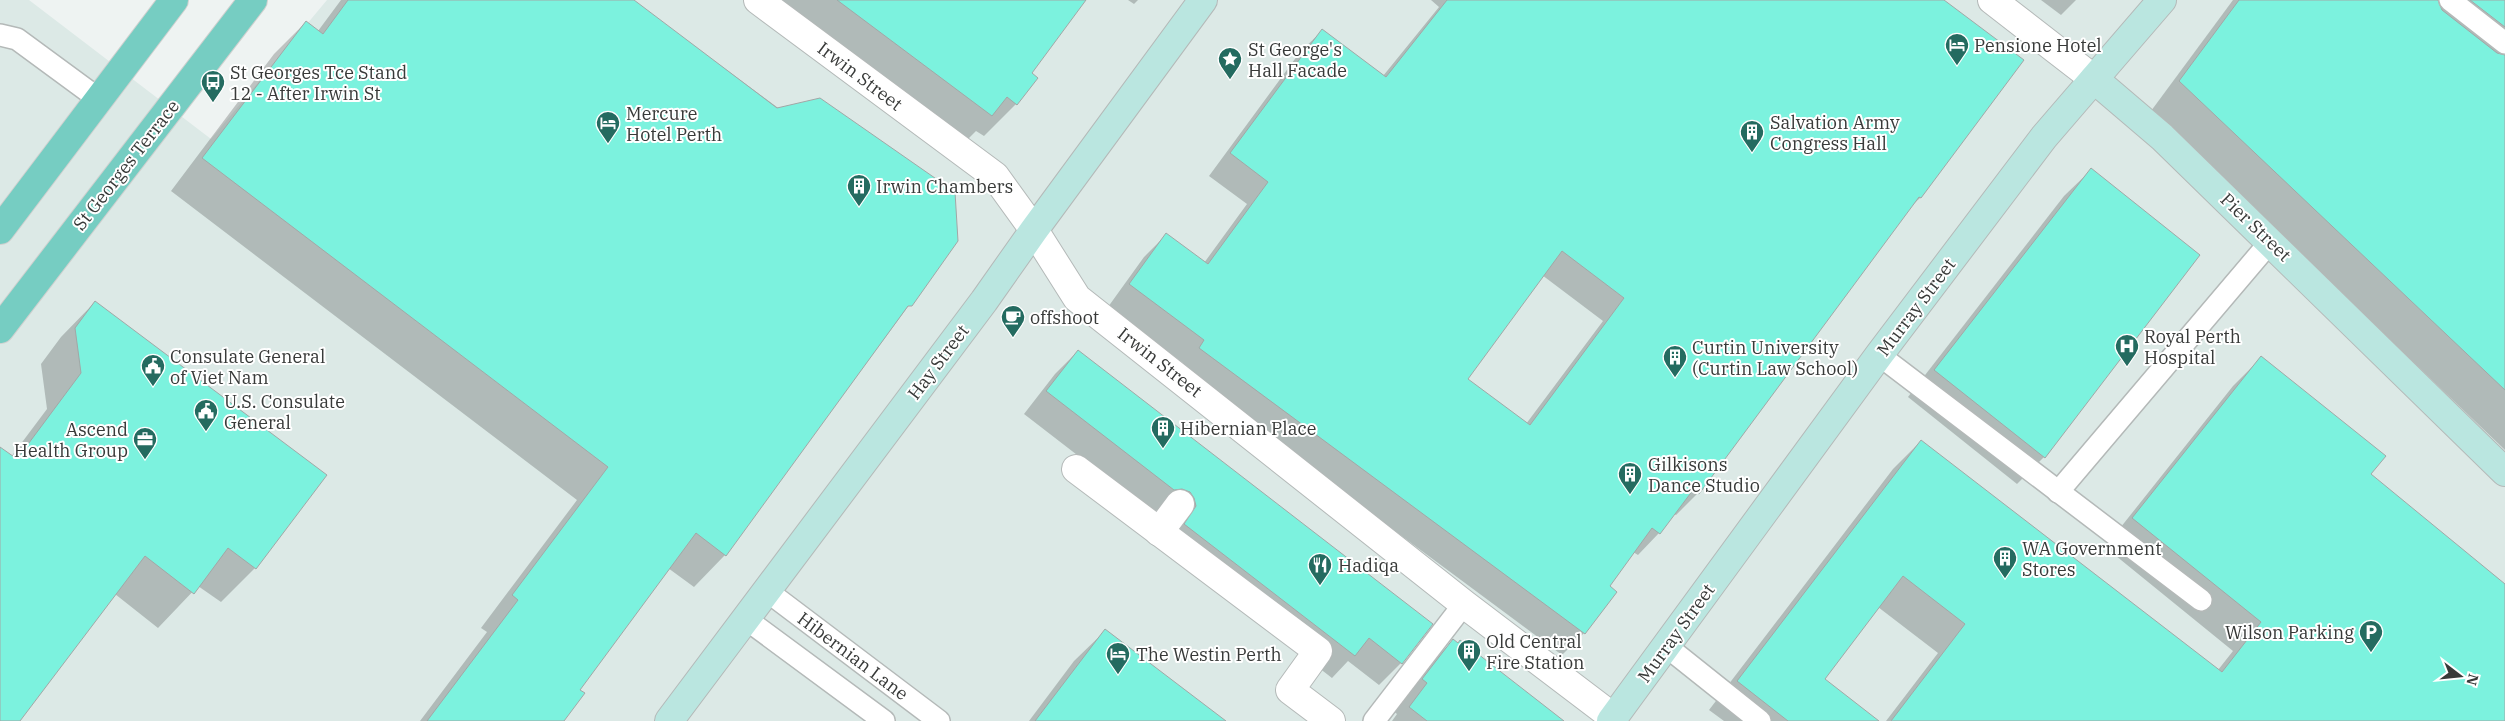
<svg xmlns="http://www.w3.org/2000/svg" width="2505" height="721" font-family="'IBM Plex Serif',serif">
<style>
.built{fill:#dce9e6}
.shadow{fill:#0003;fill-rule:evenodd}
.building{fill:#7cf2de;stroke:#a2a7a6;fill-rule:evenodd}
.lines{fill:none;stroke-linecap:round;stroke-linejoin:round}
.lane-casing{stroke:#b4b9b8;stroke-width:24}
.street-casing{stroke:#b4b9b8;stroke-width:30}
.secondary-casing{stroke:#b4b9b8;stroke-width:30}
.primary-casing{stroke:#cfd0cf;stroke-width:30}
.lane{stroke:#fff;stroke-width:21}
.street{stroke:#fff;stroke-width:28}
.secondary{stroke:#bae6e0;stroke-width:28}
.primary{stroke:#76cdc2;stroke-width:28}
.labels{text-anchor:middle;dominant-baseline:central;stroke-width:4;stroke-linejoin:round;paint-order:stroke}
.poi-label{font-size:18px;fill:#383a39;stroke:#fff;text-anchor:start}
.street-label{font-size:18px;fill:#383a39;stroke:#fff}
</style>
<rect width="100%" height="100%" fill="#eef3f2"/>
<path class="built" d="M0 0H29L211 139 327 0H2505V721H0Z"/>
<g class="shadow">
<path d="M341 0H632L957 240 725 555 694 587 668 568 578 690 562 721H420L487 632 481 628 577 500 171 191 274 54 306 22 318 31Z"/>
<path d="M761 0H1084L1030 73 1016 104 984 136 976 131 959 148Z"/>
<path d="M1128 0H1138L1134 4Z"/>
<path d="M1431 0H1941L2022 61 1920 198 1907 210 1698 493 1676 515 1674 514 1659 533 1638 555 1633 552 1608 587 1584 633 1562 655 1178 370 1183 363 1108 307 1144 257 1166 235 1204 263 1247 204 1209 176 1300 52 1322 31 1383 76 1439 7ZM1542 275 1603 321 1526 424 1466 379Z"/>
<path d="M2041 0H2076L2061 15Z"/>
<path d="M2233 0H2505V450L2151 111Z"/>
<path d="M2091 170 2044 457 2017 484 1908 397 2064 196Z"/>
<path d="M95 302 255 568 221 602 198 586 158 628 115 594 19 721H0V448L11 457 47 409 41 364 61 337Z"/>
<path d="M1078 351 1401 663 1379 685 1348 661 1332 678 1163 547 1159 510 1151 512 1024 414 1055 374Z"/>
<path d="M2262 357 2369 474 2505 586V721H1886L1938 653 1878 607 1823 680 1877 721H1724L1709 710 1893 469 1921 441 2218 670 2233 651 2105 547 2233 386Z"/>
<path d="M1105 631 1224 721H1029L1074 661Z"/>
<path d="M1453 641 1528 721H1392L1397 714 1392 710 1422 671Z"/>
</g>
<g class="building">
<path d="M348 0H634L777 108 820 98 955 192 958 241 912 306H908L726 556 696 533 580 690 585 693 564 721H427L518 600 512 595 608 467 202 158 306 21 323 34Z"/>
<path d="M837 0H1086L1032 73 1038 78 1017 105 1007 97 992 116Z"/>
<path d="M1447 0H1944L2024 60 1921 198 1919 197 1699 494 1693 490 1660 534 1652 528 1610 586 1617 592 1585 634 1199 348 1204 340 1129 284 1166 233 1208 264 1268 182 1230 153 1322 29 1386 77ZM1562 251 1624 298 1530 425 1468 379Z"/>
<path d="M2239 0H2438L2442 10 2497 53 2505 55V390L2179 81Z"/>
<path d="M2470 0H2505V27Z"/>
<path d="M2091 168 2200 255 2045 458 1934 370Z"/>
<path d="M95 301 327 475 256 569 228 548 194 594 145 556 20 721H0V447L17 459 81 373 75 328Z"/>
<path d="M1078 350 1433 624 1402 664 1369 638 1355 656 1184 524 1196 506 1194 498 1190 492 1182 489 1174 490 1046 391Z"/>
<path d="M2261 356 2386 456 2371 474 2505 584V721H1891L1965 624 1903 576 1825 679 1879 721H1788L1737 681 1921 440 2222 672 2261 622 2132 518Z"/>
<path d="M1105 629 1226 721H1035Z"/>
<path d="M1453 639 1458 643 1460 640 1564 721H1427L1409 707 1427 683 1422 679Z"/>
</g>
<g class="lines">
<g class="lane-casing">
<g id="lane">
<path d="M2450 0 2505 43"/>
<path d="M0 35 17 39 100 100"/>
<path d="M1879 355 2201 600"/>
<path d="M2058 492 2271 241"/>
<path d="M767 591 939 721"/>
<path d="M746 619 884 721"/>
<path d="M1666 646 1760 721"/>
<path d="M1374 721 1464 604"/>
</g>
</g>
<g class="street-casing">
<g id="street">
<path d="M758 0 995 176 1034 230 1077 298 1464 604 1614 718"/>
<path d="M1992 0 2094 79"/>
<path d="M1076 469 1318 651 1290 690 1331 721"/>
<path d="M1159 532 1180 504"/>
</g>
</g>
<g class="secondary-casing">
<g id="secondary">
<path d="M2094 79 2162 137 2505 472"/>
<path d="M669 721 984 301 1034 230 1203 0"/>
<path d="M1611 721 1879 355 2044 137 2162 0"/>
</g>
</g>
<g class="primary-casing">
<g id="primary">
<path d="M0 230 174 0"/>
<path d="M0 329 253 0"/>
</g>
</g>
<use href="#lane" class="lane"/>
<use href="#street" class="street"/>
<use href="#secondary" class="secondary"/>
<use href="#primary" class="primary"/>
</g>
<defs>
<g id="hotel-pin" transform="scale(1.25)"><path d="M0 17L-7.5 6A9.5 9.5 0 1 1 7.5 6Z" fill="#246b60" stroke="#fff"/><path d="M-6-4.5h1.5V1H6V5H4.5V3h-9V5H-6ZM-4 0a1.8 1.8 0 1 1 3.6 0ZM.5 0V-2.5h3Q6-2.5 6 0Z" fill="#fff"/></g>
<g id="sight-pin" transform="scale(1.25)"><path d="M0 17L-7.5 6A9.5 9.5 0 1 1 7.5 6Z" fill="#246b60" stroke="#fff"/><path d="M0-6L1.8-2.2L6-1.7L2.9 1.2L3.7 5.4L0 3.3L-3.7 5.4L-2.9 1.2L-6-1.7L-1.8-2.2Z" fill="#fff"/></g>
<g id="bus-pin" transform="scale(1.25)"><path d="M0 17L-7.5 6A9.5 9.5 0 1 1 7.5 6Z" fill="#246b60" stroke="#fff"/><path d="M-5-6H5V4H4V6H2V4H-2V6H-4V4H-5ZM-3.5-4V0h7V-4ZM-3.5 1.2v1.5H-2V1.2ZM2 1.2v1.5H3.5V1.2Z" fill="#fff"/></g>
<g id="building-pin" transform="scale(1.25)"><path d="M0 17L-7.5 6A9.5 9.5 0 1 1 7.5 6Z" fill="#246b60" stroke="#fff"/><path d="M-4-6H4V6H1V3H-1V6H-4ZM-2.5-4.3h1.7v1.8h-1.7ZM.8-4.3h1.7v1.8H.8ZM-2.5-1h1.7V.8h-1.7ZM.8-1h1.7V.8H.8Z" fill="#fff"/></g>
<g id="cafe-pin" transform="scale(1.25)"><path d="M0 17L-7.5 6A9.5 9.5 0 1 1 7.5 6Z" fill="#246b60" stroke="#fff"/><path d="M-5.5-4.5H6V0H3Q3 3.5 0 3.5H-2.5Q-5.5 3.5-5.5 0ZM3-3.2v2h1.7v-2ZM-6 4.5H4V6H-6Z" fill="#fff"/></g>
<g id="hospital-pin" transform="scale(1.25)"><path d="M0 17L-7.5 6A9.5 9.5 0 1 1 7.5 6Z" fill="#246b60" stroke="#fff"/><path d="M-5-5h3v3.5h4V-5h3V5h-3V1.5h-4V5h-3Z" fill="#fff"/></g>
<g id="civic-pin" transform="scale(1.25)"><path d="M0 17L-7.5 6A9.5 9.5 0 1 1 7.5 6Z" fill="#246b60" stroke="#fff"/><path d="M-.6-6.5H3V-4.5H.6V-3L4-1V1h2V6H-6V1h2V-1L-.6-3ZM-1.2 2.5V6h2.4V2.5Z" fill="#fff"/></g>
<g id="office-pin" transform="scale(1.25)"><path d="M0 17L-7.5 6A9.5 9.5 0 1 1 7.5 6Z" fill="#246b60" stroke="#fff"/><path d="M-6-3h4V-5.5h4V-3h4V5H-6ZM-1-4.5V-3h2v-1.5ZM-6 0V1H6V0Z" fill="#fff"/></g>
<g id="restaurant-pin" transform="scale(1.25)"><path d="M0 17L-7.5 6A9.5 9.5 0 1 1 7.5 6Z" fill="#246b60" stroke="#fff"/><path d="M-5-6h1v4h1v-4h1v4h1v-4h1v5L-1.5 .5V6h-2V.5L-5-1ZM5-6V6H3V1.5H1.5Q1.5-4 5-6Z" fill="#fff"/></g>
<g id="parking-pin" transform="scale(1.25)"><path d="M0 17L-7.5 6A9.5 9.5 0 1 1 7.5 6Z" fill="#246b60" stroke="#fff"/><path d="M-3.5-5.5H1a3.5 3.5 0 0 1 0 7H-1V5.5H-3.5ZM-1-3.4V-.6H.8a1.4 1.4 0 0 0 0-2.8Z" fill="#fff"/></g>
</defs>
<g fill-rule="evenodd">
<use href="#hotel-pin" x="1957" y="45"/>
<use href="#sight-pin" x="1230" y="59"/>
<use href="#bus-pin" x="213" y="82"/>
<use href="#hotel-pin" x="608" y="123"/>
<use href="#building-pin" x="1752" y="132"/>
<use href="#building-pin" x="859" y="186"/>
<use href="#cafe-pin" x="1013" y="317"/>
<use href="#hospital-pin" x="2127" y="346"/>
<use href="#building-pin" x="1675" y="357"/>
<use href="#civic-pin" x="153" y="366"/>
<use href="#civic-pin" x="206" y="411"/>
<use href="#building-pin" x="1163" y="428"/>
<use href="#office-pin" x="145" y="439"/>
<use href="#building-pin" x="1630" y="474"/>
<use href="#building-pin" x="2005" y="558"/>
<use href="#restaurant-pin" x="1320" y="565"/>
<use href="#parking-pin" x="2371" y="632"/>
<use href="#building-pin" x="1469" y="651"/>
<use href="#hotel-pin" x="1118" y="654"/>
</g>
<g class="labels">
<g class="poi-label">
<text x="1974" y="45">Pensione Hotel</text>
<text x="1248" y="49">St George's<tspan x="1248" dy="21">Hall Facade</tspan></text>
<text x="230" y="72">St Georges Tce Stand<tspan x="230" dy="21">12 - After Irwin St</tspan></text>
<text x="626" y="113">Mercure<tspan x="626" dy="21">Hotel Perth</tspan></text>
<text x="1770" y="122">Salvation Army<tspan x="1770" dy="21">Congress Hall</tspan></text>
<text x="876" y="186">Irwin Chambers</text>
<text x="1030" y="317">offshoot</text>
<text x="2144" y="336">Royal Perth<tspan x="2144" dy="21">Hospital</tspan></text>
<text x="1692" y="347">Curtin University<tspan x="1692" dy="21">(Curtin Law School)</tspan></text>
<text x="170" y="356">Consulate General<tspan x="170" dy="21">of Viet Nam</tspan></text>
<text x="224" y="401">U.S. Consulate<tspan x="224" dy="21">General</tspan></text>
<text x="1180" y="428">Hibernian Place</text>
<text x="128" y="429" text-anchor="end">Ascend<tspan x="128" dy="21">Health Group</tspan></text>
<text x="1648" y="464">Gilkisons<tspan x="1648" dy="21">Dance Studio</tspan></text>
<text x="2022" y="548">WA Government<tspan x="2022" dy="21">Stores</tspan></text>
<text x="1338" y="565">Hadiqa</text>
<text x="2354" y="632" text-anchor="end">Wilson Parking</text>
<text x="1486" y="641">Old Central<tspan x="1486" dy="21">Fire Station</tspan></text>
<text x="1136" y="654">The Westin Perth</text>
</g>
<g class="street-label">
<text transform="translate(860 76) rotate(37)">Irwin Street</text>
<text transform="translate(126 165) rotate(-52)">St Georges Terrace</text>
<text transform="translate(2256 227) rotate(44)">Pier Street</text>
<text transform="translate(1916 307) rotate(-53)">Murray Street</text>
<text transform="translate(938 362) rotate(-53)">Hay Street</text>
<text transform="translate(1160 362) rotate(38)">Irwin Street</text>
<text transform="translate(1676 633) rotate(-54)">Murray Street</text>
<text transform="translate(853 656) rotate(37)">Hibernian Lane</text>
</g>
</g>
<g transform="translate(2460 676) rotate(106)" stroke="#ffffff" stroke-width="4" paint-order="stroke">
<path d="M0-4L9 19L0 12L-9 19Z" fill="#383a39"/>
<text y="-8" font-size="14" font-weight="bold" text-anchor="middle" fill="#383a39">N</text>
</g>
</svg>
